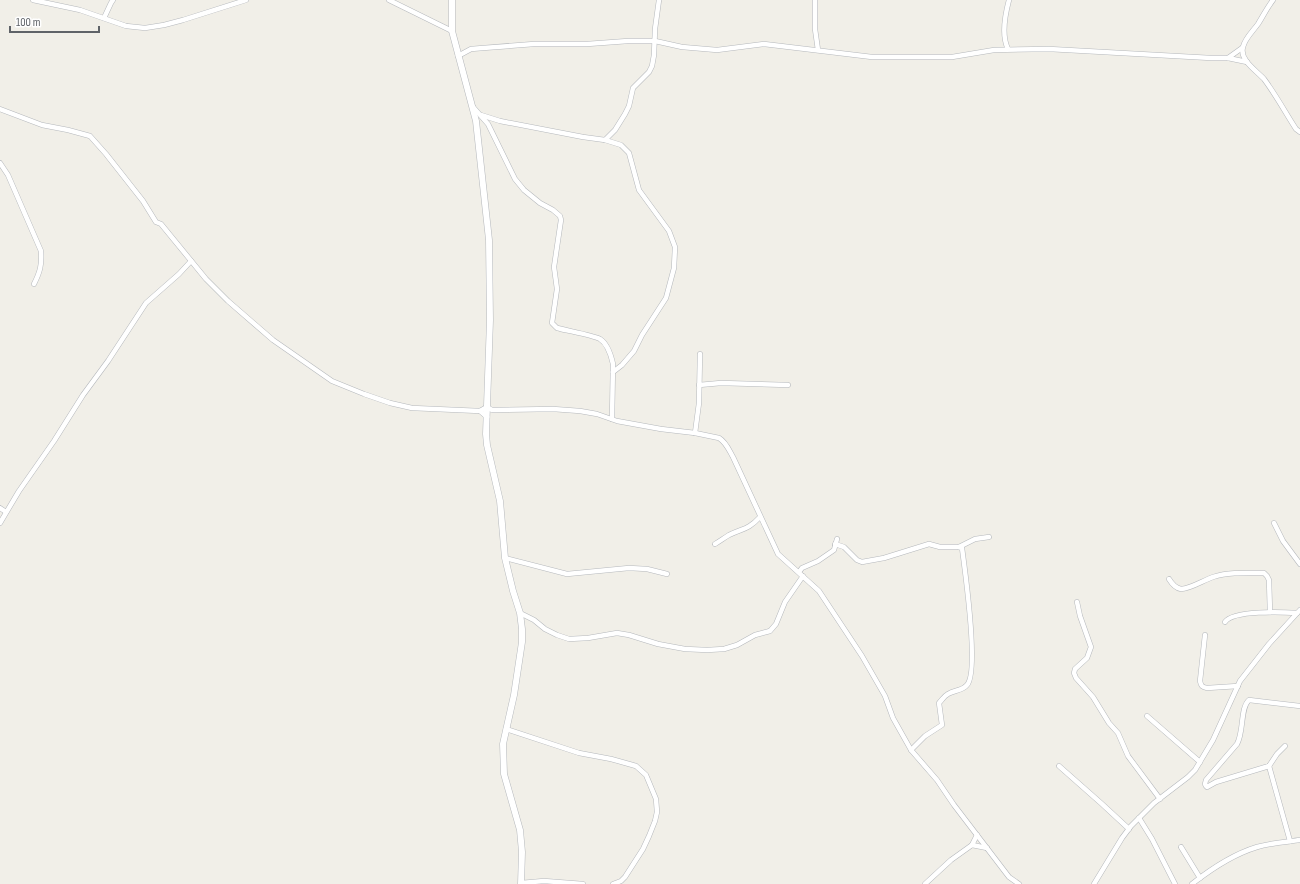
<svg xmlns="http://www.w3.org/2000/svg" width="1300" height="884" font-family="'Sofia Sans Condensed',sans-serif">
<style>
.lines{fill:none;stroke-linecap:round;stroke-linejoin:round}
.minor-casing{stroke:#b5b8bc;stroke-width:5.5}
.tertiary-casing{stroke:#b5b8bc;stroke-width:7}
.minor{stroke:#fff;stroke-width:4.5}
.tertiary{stroke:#fff;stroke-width:6}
</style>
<rect width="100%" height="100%" fill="#f1efe8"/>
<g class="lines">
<g class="minor-casing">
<g id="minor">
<path d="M33 0 80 10 126 26 145 28 164 25 183 20 246 0"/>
<path d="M389 0 452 31"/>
<path d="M815 0V29L818 50"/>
<path d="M1273 0C1267 8 1263 16 1258 24 1253 31 1245 38 1243 47 1239 60 1257 71 1264 79 1276 95 1285 112 1296 129L1300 132"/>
<path d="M104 18 111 3 113 0"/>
<path d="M1008 49C1001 35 1005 15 1009 0"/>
<path d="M458 56 471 49 483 48 534 44H587L628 41H655L682 47 717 50 764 44 872 57H952L994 50 1049 49 1211 58H1228L1247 62"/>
<path d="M1228 58 1242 48"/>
<path d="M473 107 488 124 515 179 524 190 540 203 553 210 560 216 561 220 554 267 557 289 552 323 557 328C568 331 592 335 600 339 608 344 611 355 613 364L612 419"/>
<path d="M0 109 42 125 68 130 90 136 106 154 143 201 156 222 161 224 206 279 228 301 273 340 332 381 364 394 390 403 412 408 480 411 487 417"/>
<path d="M481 115 500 121 583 137 605 140 621 145 629 153 639 190 669 231 675 247 674 268 666 298 642 335 634 351 622 365 613 372"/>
<path d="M605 140 615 130 625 114 629 106 633 88 649 72 652 66 654 55 655 29 659 0"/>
<path d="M0 163 8 175 41 251C42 265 40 272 34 284"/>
<path d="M699 385 721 383 788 385"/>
<path d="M480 411 487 407 492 410H496L553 409 580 411 597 414 617 421 661 429 695 433 719 438C726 442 729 450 733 457L778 554 819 591 862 656 885 696 893 718 911 750 937 780 954 805 1009 877 1019 884"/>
<path d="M695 433 699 403 700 354"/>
<path d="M0 508 6 512"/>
<path d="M0 523 19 491 54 441 83 395 108 361 146 303 179 274 191 261"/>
<path d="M1274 523 1283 541 1300 564"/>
<path d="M715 544C720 541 724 538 729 535 743 528 748 530 760 517"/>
<path d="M835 544 844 547 857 560 862 562 884 558 929 544 940 547H959L962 548C965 570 979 672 967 685 962 691 954 690 948 694 944 696 942 700 939 703L942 725 925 736 911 750"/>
<path d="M959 547 975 539 989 537"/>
<path d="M505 558 567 574 629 568 647 569 667 574"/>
<path d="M799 572 802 568 818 561 834 550 837 539"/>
<path d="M1169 579C1172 584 1175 588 1181 589 1190 589 1204 580 1213 577 1229 572 1247 573 1264 573L1267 576 1269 580 1270 612"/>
<path d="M1077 602 1080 616 1091 647 1087 658 1075 669 1074 673 1076 678 1093 697 1109 723 1118 733 1128 756 1160 799"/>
<path d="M520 613 534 620 545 629 557 635 569 639 588 638 617 633 629 635 658 644 685 649 707 650 724 649 737 645 755 635 770 631 776 624 785 602 803 576"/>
<path d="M1225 622C1233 610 1283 612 1297 613"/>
<path d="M1205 635 1200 681C1201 686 1202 687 1207 688L1238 686"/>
<path d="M1147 716 1200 762"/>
<path d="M506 729 579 753 611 759 636 766 646 775 656 799 657 812 655 821 649 836 643 849 625 877 621 881 613 884"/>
<path d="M1285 746 1277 754 1269 766 1216 782 1207 787 1206 786 1205 784 1206 780 1237 744C1244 732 1240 708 1249 700L1300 706"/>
<path d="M1059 766 1102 804 1129 829"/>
<path d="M1269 766 1290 841"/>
<path d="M1139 818 1152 839 1175 884"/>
<path d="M972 845 987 848"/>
<path d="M1181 847 1200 878"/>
<path d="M521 883 544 881 583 884"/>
<path d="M925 884 951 860 972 845 977 835"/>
<path d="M1094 884 1122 838 1131 826 1154 803 1188 777 1195 770 1213 740 1240 681 1269 644 1300 610"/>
<path d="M1192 884C1211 869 1234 854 1257 847 1271 843 1286 842 1300 840"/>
</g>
</g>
<g class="tertiary-casing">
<path id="tertiary" d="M452 0V31L476 121 489 240 490 320 486 434 487 445 500 501 505 558 513 591 520 613 522 629V642L514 695 503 744 504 774 520 830 522 852 521 884"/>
</g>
<use href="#minor" class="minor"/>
<use href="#tertiary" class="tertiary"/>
</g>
<path d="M10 26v6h89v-6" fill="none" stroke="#5f6368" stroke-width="2"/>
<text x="16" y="26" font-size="12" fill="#5f6368" stroke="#ffffff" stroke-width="3" paint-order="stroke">100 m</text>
</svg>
